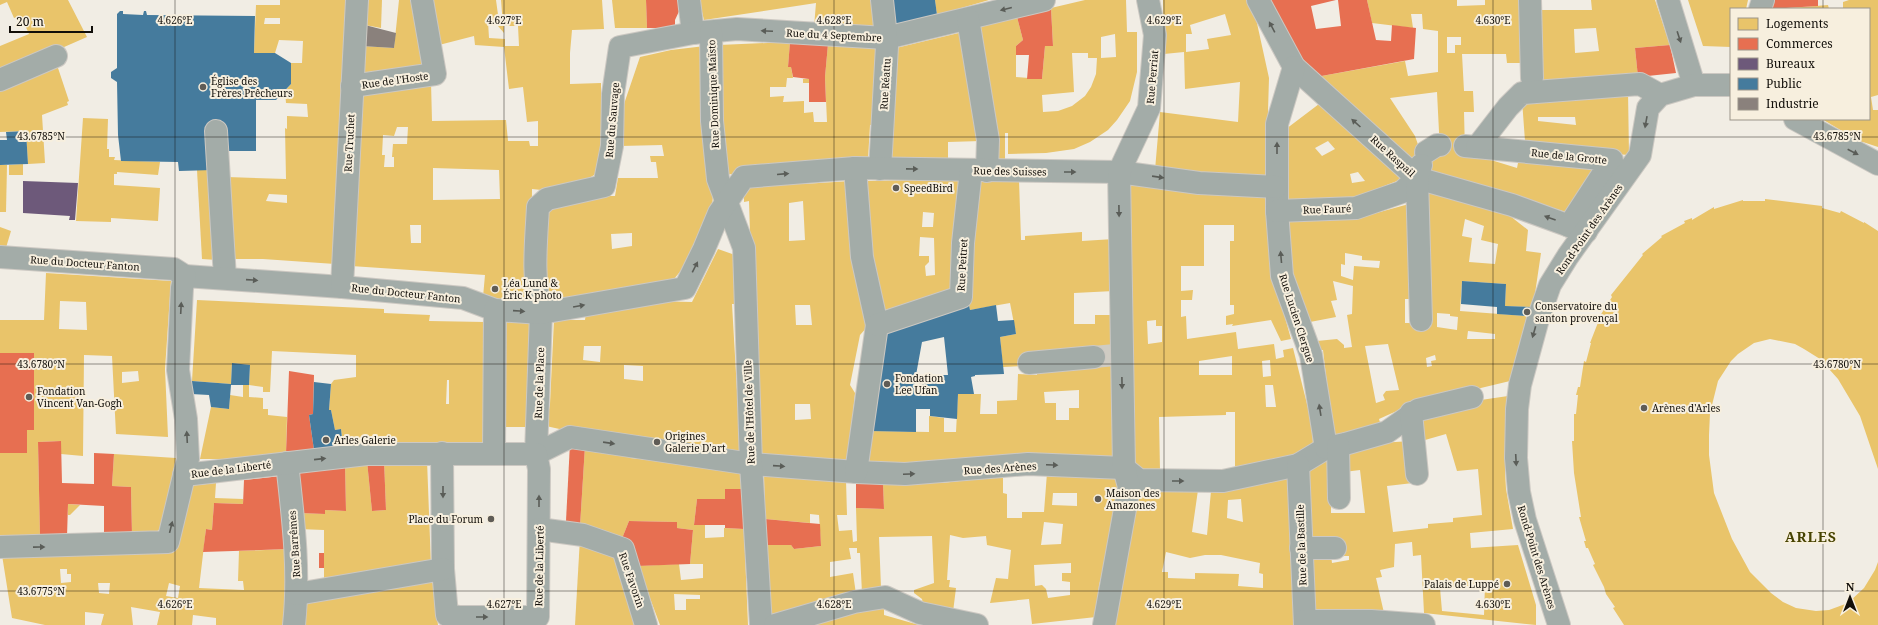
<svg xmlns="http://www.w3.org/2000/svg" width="1878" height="625" font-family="'Noto Serif',serif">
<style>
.homes{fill:#e9c46a;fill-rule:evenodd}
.shops{fill:#e76f51}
.offices{fill:#6d597a}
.public{fill:#457b9d;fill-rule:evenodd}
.industry{fill:#8a817c}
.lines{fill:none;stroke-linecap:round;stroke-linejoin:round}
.minor-tunnel{stroke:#cfccc3;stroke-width:22;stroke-dasharray:22 11;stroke-linecap:butt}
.minor-casing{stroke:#ccc8c2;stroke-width:24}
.minor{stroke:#a3aca8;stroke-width:22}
.oneway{fill:#5a5d58}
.ticks{fill:none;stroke:#110e09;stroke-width:1;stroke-opacity:0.45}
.poi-dot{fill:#5f5c56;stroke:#f7efde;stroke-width:1.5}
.labels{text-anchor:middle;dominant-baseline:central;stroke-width:4;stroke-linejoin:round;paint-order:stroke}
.street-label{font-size:10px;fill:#110e09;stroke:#f7efde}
.poi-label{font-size:10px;fill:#110e09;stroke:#f7efde;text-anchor:start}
.district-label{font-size:14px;font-weight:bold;letter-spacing:1px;fill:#474300;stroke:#f7efde}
.ticks-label{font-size:10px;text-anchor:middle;fill:#110e09;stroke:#f7efde;stroke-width:4;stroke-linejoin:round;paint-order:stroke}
</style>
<rect width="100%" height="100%" fill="#f1ede4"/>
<g class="homes">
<path d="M0 0H68L87 37 0 75V46L29 34 21 16 14 18 7 2 0 5Z"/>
<path d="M280 0H347L335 264 263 259H233L227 177 286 179 285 128 287 129V116L308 117 307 104 286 103 285 91 291 84V63H302L303 41 279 40 275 53H254L256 5H280ZM265 18H280V24H264ZM269 194 287 195V203L266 201Z"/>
<path d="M367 0H382L381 28 365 25Z"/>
<path d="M399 0H415L426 65 361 74V46L394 48Z"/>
<path d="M431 0H496L499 22H488L489 38 505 39V46H519L518 26H503L501 0H602L604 29 572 30 570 53V84L601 83V115L604 143 599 172 581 183 551 191 532 189 531 301 510 302 483 297 485 275 351 266 361 90 431 82 432 121 506 120 508 141H529L530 146H538V121L527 122 523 87 509 89 504 47 475 45 474 36 439 45ZM397 127H408L407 144H393L392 157H394V167H384L385 155H382L383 135 394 136ZM433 168 499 170 500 199 433 200ZM410 225H421V243H411Z"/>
<path d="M612 0H646L647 28H615Z"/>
<path d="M699 0H874L876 27H814L816 3 704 20Z"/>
<path d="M935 0H989L937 15Z"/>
<path d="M1085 0H1126L1127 32H1137V72L1130 101 1117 120 1108 130 1090 142 1074 149 1046 153 1008 154V133H1005V163H993L977 27 1017 17 1023 40 1016 46V77L1042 79 1045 46H1053L1051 8ZM1115 34 1116 57 1101 58V37ZM1072 53H1088V58H1097L1096 74 1091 87 1085 96 1072 106 1058 111 1043 112 1042 95 1074 92Z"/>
<path d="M1163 0H1250L1253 5 1269 78 1266 177 1155 170 1160 112 1238 122 1240 82 1185 89 1184 52 1164 54ZM1225 14 1231 35 1207 39 1209 49 1186 52V34H1192L1190 25Z"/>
<path d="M1367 0H1457V6L1485 5V0H1524L1525 63H1507L1506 54H1462L1464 91H1473L1474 112H1464L1465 152 1517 168 1519 158 1597 165 1566 212 1497 191 1430 175 1316 77 1405 61 1408 76 1438 72V31L1423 29 1422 14H1411L1413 28 1372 23ZM1447 37H1461V45H1455V53H1447ZM1437 92 1440 152 1421 153 1415 136 1390 98Z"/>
<path d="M1591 0H1655L1670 45 1635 48 1638 77 1536 87V10H1592ZM1596 28 1599 51 1575 53 1574 29Z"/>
<path d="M1688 0H1748L1746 9H1731V47L1703 46Z"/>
<path d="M1849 0H1878V95L1871 97 1873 110H1878V147L1863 142 1862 143 1822 119H1869V9H1843V2Z"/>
<path d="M1828 5 1829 9H1791V8Z"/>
<path d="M498 26H504V33Z"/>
<path d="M963 32 981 141 948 142V165H890L896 48Z"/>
<path d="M790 42 788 67H791L793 78H787L786 87H770V97L784 96 783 102 804 101V113L813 112 814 122H827L825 77 828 44 879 46 873 125H870L868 159 723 175 719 45Z"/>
<path d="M705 46 713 196 711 215 697 251 674 279 596 292V295L544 303 541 249 549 208 598 196H615L618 178H658L656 162H651L650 156H664L662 145 620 146 624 104 640 57 671 50ZM632 233V246L612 249 611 234Z"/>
<path d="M56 62 69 101 67 102 68 105 42 115 45 163 28 164 26 131 0 132V86Z"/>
<rect x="803" y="79" width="6" height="4"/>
<path d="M1628 91 1629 155 1602 153 1525 141 1522 100ZM1538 117H1575L1576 125 1538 121Z"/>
<path d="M1319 104 1402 179 1354 198 1287 201 1286 129ZM1328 141 1335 149 1322 156 1315 148ZM1358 172 1365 181 1352 183 1350 174Z"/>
<path d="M83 118 108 119 107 149H109V157H115L114 160 160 162 158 175 117 172V174H114V185L160 188 158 221 111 218V222L76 221Z"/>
<path d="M23 164V175H9V165Z"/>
<path d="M0 165H7L6 212H0Z"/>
<path d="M197 170H213L217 260 202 259Z"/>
<path d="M803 178V184L851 181 868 326 860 335 850 385 855 393 848 463 757 455 749 201 744 202V182ZM803 201 805 240 789 241V203ZM795 305H810L812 325H796ZM795 404H810L811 419 795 420Z"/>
<path d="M964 179 953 296 881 314 866 240 865 181ZM923 212 934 213 933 227H922ZM920 237 934 238 935 275 926 276 925 266 929 262V256H919Z"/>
<path d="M974 179 1019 180 1021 240H1025V236L1082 232V241L1114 239V291L1074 293V324H1095V315H1114L1118 456 865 465 869 431 929 432V416L944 418V432H956L958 394H981L980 414H997V401L1017 400 1018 374 1037 375V369L1023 366 1003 367 1000 337 1016 334 1010 303 970 310 968 298ZM1079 390V408H1069V420H1056V403H1045L1044 392Z"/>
<path d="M1130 185 1181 190 1267 193 1270 264 1291 339 1281 341 1271 320 1232 326 1233 324 1226 325V316L1234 314V305H1230V241H1234V225H1204V266H1181V291L1193 290 1192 300H1181V317L1186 316 1187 339 1236 332 1238 349 1274 344 1276 359 1284 357 1283 350 1293 348 1312 424 1313 445 1290 459 1235 469V412H1226V415L1159 417 1160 471H1145L1130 458ZM1156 320V326H1162V342L1148 344 1147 321ZM1232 356V375H1199V361ZM1270 360 1271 376 1263 377 1262 361ZM1265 385H1273L1276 407H1266Z"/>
<path d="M1424 189 1505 212 1528 230 1526 251 1541 253 1533 307 1505 306 1506 284 1462 281 1460 311 1527 316 1510 381 1410 405 1379 419 1381 426 1333 436 1323 350H1321L1317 341 1337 339 1344 345V348L1352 347 1347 315 1352 314 1353 286 1333 281 1337 300 1331 301 1336 317 1310 322 1293 278 1288 217 1358 218 1409 204 1416 299H1405V323H1416ZM1465 219 1484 226 1481 240 1498 244 1495 264 1469 262 1472 238 1462 236ZM1345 253 1362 256V260L1380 261 1379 268 1354 266 1353 280 1341 276V264L1345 265ZM1437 313 1450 314V316L1458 317 1457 330 1437 327ZM1468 331 1495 334V339H1467ZM1388 344 1399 390 1386 391 1383 395 1385 400 1376 403 1365 346ZM1435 355 1436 360 1431 361 1432 366 1427 367 1426 358Z"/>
<path d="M1765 199 1822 206V208L1840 213 1841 211 1864 223V222L1878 231V469L1860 416 1838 379 1820 359 1804 349 1795 344 1770 339 1754 343 1738 354 1731 361 1718 381 1710 413 1709 435V455L1714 493 1732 539 1750 572 1771 593 1783 602 1796 608 1816 611 1829 610 1848 603 1864 588 1875 570 1878 562V625H1624L1613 608 1615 607 1606 594 1604 587 1593 565 1595 564 1588 548H1586L1584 541H1586L1579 517H1581L1574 473 1572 441H1574V414H1576L1578 395H1576L1578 387H1580L1584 361 1586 362 1591 343H1590L1599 320 1598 319 1612 297 1611 295 1643 255 1642 254 1662 237 1661 236 1685 223 1684 221 1692 218V220L1714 207V209L1743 200V201H1765Z"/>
<path d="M0 227 11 231 5 251 0 249Z"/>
<path d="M718 249 735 255 739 304H732L738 408H741L742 453 582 434 546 426 550 404 554 320H585L586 313 651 301 692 302ZM584 346H601L600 362 583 360ZM624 365 643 366V381L624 379Z"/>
<path d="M46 273 171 281 165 369 168 437 116 434 112 356 84 355 83 456 61 454V441L38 442 40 537 0 538V453H27V430H34V353H0V320H44ZM60 301 86 302 87 330 59 329ZM138 371 139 381 122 383V372Z"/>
<path d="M197 300 384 309V313L430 315 429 321 485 322 489 442H368L343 447 341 429 335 430 331 410H329L331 384 334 380 356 377V355L272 351 270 392H263V387L249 385 250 365 232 363 231 384 192 381ZM447 380H449V404H446Z"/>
<path d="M502 321H535L531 427H501Z"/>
<path d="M243 385H249V397L263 398V409H268V415L287 417 286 453 227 459H200L211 407 229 409 230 395 243 397Z"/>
<path d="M1508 396 1505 428V472L1506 489 1513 529 1470 533 1471 548 1518 545 1536 605V625L1424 613 1421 555 1413 556 1412 542 1395 544 1394 567 1380 570 1382 577 1376 578 1384 613 1309 612 1307 553 1331 555 1332 563 1349 560V556H1336L1307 542 1306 500 1311 463 1331 456V513H1365L1360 470 1344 472 1343 453 1381 443 1410 441 1413 483 1387 486 1393 532 1428 528V524L1453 522V518L1482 515 1478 469 1457 471 1446 434 1418 442 1416 418 1474 401ZM1485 585 1484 615 1442 611 1440 588Z"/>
<path d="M585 446 631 454 630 458 742 469 743 489H725V499H697L694 525H705V538L724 537V528L744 529 748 625H660L638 566 679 564 681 580 703 578V564H690L693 530 677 528V522L629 521 621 541 580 526ZM674 594 700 595V599H686V610H675Z"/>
<path d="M114 454 176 458 162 527 154 534 132 535 131 487 112 486Z"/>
<path d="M384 460H427L431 566 324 585V530L299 529 298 513 325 514V510L346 511 345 463 367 461 372 511 386 510Z"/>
<path d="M764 473 846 480 847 515H837L839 531 852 530 853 542 857 541 856 508 884 509 883 483H942L1003 476V493L1007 494V518H1022V512H1044L1047 473 1122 478 1110 545 1099 585 1096 617 1032 624 1029 599 990 603 996 578 1008 579 1011 550 987 545 986 536 963 538 950 535 947 580H950L949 587 956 588 953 612 923 604 922 599 914 593V590L934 583 932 536 879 537 881 588 862 593 860 553H857V548H849L851 559 830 562V577L853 573 856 594 771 620 766 545H791L794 549 821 546 819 515 810 514V523L765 519ZM1053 493H1077V506L1052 505ZM1044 522 1063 524 1061 544 1041 545ZM1071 563V573H1062V581L1070 582V595L1048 598 1046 589 1042 585 1035 586 1034 565Z"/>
<path d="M1291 478 1296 625H1112L1133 489 1198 490 1192 532 1207 535 1211 491ZM1241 499 1243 522 1227 518 1228 500ZM1166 552 1190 558 1205 555H1221L1260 563 1259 573 1263 574V588L1238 586 1239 574 1195 573V579L1168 578V572H1162Z"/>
<path d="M216 483 215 498 243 499V504L214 503 212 530 206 529 199 588 244 590 243 581H238L239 551 289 549 286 625H216V618L193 615 192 625H157L160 612 131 607 133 625H101L104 614 85 612V625H45L12 618 2 555 173 553 188 486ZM60 569H67V574H71V582L61 583ZM98 583H110L109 594 99 593ZM169 583 180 586 178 598 166 596Z"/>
<path d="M68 504 80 505 70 515H68Z"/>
<path d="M580 538 614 553 633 608 634 625H575Z"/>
<path d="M432 577 438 625H301L304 600Z"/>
<path d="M884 605V615L919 625H800Z"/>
</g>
<g class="shops">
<path d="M646 0H681V7L675 20V28H647Z"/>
<path d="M1265 0H1336L1311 6 1316 29 1341 26 1338 0H1367L1376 40 1391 41 1392 25 1416 28 1414 59 1316 77 1309 70Z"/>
<path d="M1774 0H1818V6L1772 9Z"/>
<path d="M1051 8 1053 46H1045L1042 79H1027L1029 55H1016V46L1023 40 1017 17Z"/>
<path d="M790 42 828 44 825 77 826 102H809V79L793 77 791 67H788Z"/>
<path d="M1670 45 1676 73 1638 77 1635 48Z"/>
<path d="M0 353H34V430H27V453H0Z"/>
<path d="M289 371 314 375 313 414 309 415 314 450 286 453Z"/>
<path d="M61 441 62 483 94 484V453L114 454 112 486 131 487 132 535 104 536V506L68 504 67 537H40L38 442Z"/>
<path d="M570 443 585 446 580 526 566 521Z"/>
<path d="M384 460 386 510 372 511 367 461Z"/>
<path d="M345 463 346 511 325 510V514L298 513 293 469Z"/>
<path d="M281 476 289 549 203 552 206 529 212 530 214 503 243 504 244 480Z"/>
<path d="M856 481 883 483 884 509 856 508Z"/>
<path d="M725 489H743L744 529 725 528V525H694L697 499H725Z"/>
<path d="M765 519 820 524 821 546 794 549 791 545H766Z"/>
<path d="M629 521 677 522V528L693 530 690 564 638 566 621 541Z"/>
<rect x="319" y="553" width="5" height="15"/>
</g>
<path class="offices" d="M23 181 78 183 75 220H69L70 216 23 213Z"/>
<g class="public">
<path d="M889 0H935L937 15 892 28Z"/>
<path d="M120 11H123V14L143 15 144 11H146L147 15 255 16 254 53H275L291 63V84L276 100H256V151H225L213 170 179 171 178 162 121 161 118 135 117 82 111 78V72L117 68V14Z"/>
<path d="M26 131 28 164 0 165V140H7L6 132Z"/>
<path d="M1462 281 1506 284 1505 306 1533 307 1532 318H1526L1527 316 1497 314V307L1461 304Z"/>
<path d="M968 300 970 310 996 305 998 321 1014 320 1016 334 1000 337 1004 374 975 375V376L971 377 974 394H958L957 419 930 416V409H916V432L869 431 886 331ZM944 337 948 375H916L922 342Z"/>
<path d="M232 363 250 365 249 385H231L229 409 211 407 209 395 191 394 192 381 231 384Z"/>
<path d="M314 382 331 384 329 410H331L335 430 341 429 343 447 314 450 309 415 313 414Z"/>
</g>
<path class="industry" d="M365 25 396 33 394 48 361 46Z"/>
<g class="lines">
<path class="minor-tunnel" d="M1094 357 1115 355"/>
<g class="minor-casing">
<g id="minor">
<path d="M689 0 693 33"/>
<path d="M1044 0 886 38 737 29 693 33 620 47 613 94 612 146 604 186 547 199 538 207C536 242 532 279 541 313L536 454 570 437 751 464 856 472 905 474 1028 464 1124 468 1139 480 1223 481 1298 465 1326 448 1345 444 1387 432 1418 410 1472 397"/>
<path d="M1258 0 1294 67 1417 178 1512 205 1586 232"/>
<path d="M1530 0 1532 78"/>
<path d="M1668 0 1694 85"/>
<path d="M1760 9 1763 0"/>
<path d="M968 19 988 140 987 171"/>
<path d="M711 32 712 121 718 179 744 248 751 464 761 625"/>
<path d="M1294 67 1277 124V211L1282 276 1311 355 1326 448"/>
<path d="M0 80 56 56"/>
<path d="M352 86 435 74 422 0"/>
<path d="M1795 119 1878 164"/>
<path d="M216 131 225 278"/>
<path d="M1465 146 1612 160 1569 226"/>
<path d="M1477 147 1508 107 1522 93 1640 84 1660 95"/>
<path d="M1426 152 1437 145H1440"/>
<path d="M855 168 862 257 877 325 856 472"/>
<path d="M880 169 887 46 882 0"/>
<path d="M1277 211 1356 208 1402 192 1417 178"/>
<path d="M0 257 174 269 185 276 342 287 463 298 495 310 541 313 685 288 704 249 719 213 744 177 855 168 1119 172 1199 183 1276 187"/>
<path d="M342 287 357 0"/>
<path d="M1421 320 1417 178 1421 165"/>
<path d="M877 325 961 297 963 243 971 170"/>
<path d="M1029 363 1094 357"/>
<path d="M1411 413 1417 474"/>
<path d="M1338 446 1339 498"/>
<path d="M494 453 495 310"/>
<path d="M287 463C293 517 300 570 294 625"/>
<path d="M1298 465 1305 625"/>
<path d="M184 475 367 454H536L539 469 538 617H460L447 615 443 569 442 453"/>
<path d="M539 529 583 535 623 549 646 625"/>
<path d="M0 547 168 542 188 459 186 419 178 370 182 288 185 276"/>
<path d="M1301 548H1335"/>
<path d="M297 594 443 569"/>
<path d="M1305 621H1371L1424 625"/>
<path d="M775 625 854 602 885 597 920 613 977 625"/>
<path d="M1104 625 1129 487 1124 468 1119 172 1149 108 1155 35 1148 0"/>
<path d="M1559 625 1525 520 1519 492 1516 458 1517 409 1520 385 1538 319 1550 285 1568 256 1640 155 1648 108 1660 95 1694 85H1731"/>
</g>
</g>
<use href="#minor" class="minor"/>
</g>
<defs><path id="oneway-solid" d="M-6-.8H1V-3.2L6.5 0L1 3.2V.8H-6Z"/></defs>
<g class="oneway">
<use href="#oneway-solid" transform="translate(1006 9) rotate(166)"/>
<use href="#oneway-solid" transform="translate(1272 27) rotate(-118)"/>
<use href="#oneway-solid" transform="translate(767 31) rotate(-177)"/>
<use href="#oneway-solid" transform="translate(1679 37) rotate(72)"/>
<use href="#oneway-solid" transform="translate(1646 122) rotate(100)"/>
<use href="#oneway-solid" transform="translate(1356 123) rotate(-138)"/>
<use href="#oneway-solid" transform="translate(1277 148) rotate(-90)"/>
<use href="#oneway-solid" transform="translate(1853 152) rotate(27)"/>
<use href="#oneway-solid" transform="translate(912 169) rotate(1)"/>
<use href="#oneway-solid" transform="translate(1070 172)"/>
<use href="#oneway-solid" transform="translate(783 174) rotate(-5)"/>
<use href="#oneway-solid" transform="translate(1158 177) rotate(8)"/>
<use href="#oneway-solid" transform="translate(1119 211) rotate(89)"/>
<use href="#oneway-solid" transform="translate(1550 218) rotate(-160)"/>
<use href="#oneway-solid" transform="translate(1281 257) rotate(-95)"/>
<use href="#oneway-solid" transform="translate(695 267) rotate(-63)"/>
<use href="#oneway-solid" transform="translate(252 280) rotate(4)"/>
<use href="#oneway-solid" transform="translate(579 306) rotate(-10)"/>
<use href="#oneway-solid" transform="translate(181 308) rotate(-87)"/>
<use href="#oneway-solid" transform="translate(519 311) rotate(4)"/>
<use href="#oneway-solid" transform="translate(1534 332) rotate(106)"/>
<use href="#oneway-solid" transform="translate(1122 383) rotate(89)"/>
<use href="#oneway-solid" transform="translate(1320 410) rotate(-99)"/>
<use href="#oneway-solid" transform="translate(187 437) rotate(-93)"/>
<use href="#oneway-solid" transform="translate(609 443) rotate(8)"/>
<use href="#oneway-solid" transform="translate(320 459) rotate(-6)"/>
<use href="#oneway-solid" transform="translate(1516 460) rotate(87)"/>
<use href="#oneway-solid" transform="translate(1052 465) rotate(2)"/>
<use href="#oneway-solid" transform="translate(779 466) rotate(4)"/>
<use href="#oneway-solid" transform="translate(909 474) rotate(-2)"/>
<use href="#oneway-solid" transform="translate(1178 481)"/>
<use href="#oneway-solid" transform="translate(443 492) rotate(90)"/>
<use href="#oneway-solid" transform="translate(539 501) rotate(-90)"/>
<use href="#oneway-solid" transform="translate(171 527) rotate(-76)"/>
<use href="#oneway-solid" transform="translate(39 547) rotate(-1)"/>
<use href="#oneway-solid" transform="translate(482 617)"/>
</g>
<path class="ticks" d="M175 0V625M504 0V625M834 0V625M1164 0V625M1493 0V625M1823 0V9M1823 119V625M0 137H1878M0 364H1878M0 591H1878"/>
<g class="poi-dot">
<circle cx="203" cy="87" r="4"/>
<circle cx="896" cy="188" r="4"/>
<circle cx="495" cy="289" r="4"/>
<circle cx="1527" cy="312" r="4"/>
<circle cx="887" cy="384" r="4"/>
<circle cx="29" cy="397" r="4"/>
<circle cx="1644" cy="408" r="4"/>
<circle cx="326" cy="440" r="4"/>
<circle cx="657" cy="442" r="4"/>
<circle cx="1098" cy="499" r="4"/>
<circle cx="491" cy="519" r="4"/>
<circle cx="1507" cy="584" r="4"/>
</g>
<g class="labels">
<g class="street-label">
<text transform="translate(834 35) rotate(3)">Rue du 4 Septembre</text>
<text transform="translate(1152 77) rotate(-85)">Rue Perriat</text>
<text transform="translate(395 80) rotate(-8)">Rue de l'Hoste</text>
<text transform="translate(885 84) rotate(-86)">Rue Réattu</text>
<text transform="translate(713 94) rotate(-92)">Rue Dominique Maïsto</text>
<text transform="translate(612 120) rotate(-85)">Rue du Sauvage</text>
<text transform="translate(349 143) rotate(-87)">Rue Truchet</text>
<text transform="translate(1393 156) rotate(42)">Rue Raspail</text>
<text transform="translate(1569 156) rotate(6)">Rue de la Grotte</text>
<text transform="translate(1010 171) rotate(1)">Rue des Suisses</text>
<text transform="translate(1327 209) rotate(-2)">Rue Fauré</text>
<text transform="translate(1589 229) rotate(-55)">Rond-Point des Arènes</text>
<text transform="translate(85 263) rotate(4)">Rue du Docteur Fanton</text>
<text transform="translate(962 265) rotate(-87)">Rue Peitret</text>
<text transform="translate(406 293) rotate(6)">Rue du Docteur Fanton</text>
<text transform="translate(1297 318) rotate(72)">Rue Lucien Clergue</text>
<text transform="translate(539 383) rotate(-88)">Rue de la Place</text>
<text transform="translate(749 412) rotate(-92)">Rue de l'Hôtel de Ville</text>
<text transform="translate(1000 468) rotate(-4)">Rue des Arènes</text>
<text transform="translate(231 469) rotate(-7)">Rue de la Liberté</text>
<text transform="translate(294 544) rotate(-94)">Rue Barrêmes</text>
<text transform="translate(1301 545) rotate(-92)">Rue de la Bastille</text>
<text transform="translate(1537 557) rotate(73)">Rond-Point des Arènes</text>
<text transform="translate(539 566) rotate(-89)">Rue de la Liberté</text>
<text transform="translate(632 580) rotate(71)">Rue Favorin</text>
</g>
<g class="poi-label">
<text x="211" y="81">Église des<tspan x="211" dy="12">Frères Prêcheurs</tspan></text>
<text x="904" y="188">SpeedBird</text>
<text x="503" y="283">Léa Lund &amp;<tspan x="503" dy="12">Éric K photo</tspan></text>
<text x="1535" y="306">Conservatoire du<tspan x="1535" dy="12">santon provençal</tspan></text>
<text x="895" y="378">Fondation<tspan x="895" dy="12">Lee Ufan</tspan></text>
<text x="37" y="391">Fondation<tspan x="37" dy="12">Vincent Van-Gogh</tspan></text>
<text x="1652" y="408">Arènes d'Arles</text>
<text x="665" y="436">Origines<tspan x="665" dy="12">Galerie D'art</tspan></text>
<text x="334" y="440">Arles Galerie</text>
<text x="1106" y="493">Maison des<tspan x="1106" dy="12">Amazones</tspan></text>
<text x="483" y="519" text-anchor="end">Place du Forum</text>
<text x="1499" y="584" text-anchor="end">Palais de Luppé</text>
</g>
<g class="district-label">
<text x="1811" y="536">ARLES</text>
</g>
</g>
<g class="ticks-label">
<text x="175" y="24">4.626°E</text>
<text x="504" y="24">4.627°E</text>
<text x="834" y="24">4.628°E</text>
<text x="1164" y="24">4.629°E</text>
<text x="1493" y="24">4.630°E</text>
<text x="41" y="140">43.6785°N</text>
<text x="1837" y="140">43.6785°N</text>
<text x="41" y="368">43.6780°N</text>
<text x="1837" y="368">43.6780°N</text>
<text x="41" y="595">43.6775°N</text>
<text x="175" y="608">4.626°E</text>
<text x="504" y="608">4.627°E</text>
<text x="834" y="608">4.628°E</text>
<text x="1164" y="608">4.629°E</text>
<text x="1493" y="608">4.630°E</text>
</g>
<rect x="1730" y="8" width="140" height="112" fill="#f7efde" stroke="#9b9589"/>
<rect x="1738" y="18" width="20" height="12" fill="#e9c46a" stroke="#9b9589"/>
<text x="1766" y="28" font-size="12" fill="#110e09">Logements</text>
<rect x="1738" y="38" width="20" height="12" fill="#e76f51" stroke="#9b9589"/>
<text x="1766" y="48" font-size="12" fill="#110e09">Commerces</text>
<rect x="1738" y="58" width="20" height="12" fill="#6d597a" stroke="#9b9589"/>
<text x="1766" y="68" font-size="12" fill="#110e09">Bureaux</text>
<rect x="1738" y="78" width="20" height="12" fill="#457b9d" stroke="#9b9589"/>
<text x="1766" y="88" font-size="12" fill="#110e09">Public</text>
<rect x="1738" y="98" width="20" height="12" fill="#8a817c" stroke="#9b9589"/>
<text x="1766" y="108" font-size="12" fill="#110e09">Industrie</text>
<g transform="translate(1850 597)" stroke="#f7efde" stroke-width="3" paint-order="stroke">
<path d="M0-3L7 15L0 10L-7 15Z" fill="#110e09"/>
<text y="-6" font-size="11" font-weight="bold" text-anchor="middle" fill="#110e09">N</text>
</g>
<path d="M10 26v6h82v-6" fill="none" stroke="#110e09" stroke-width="2"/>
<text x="16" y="26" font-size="12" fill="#110e09" stroke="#f7efde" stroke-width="3" paint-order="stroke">20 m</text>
</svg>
